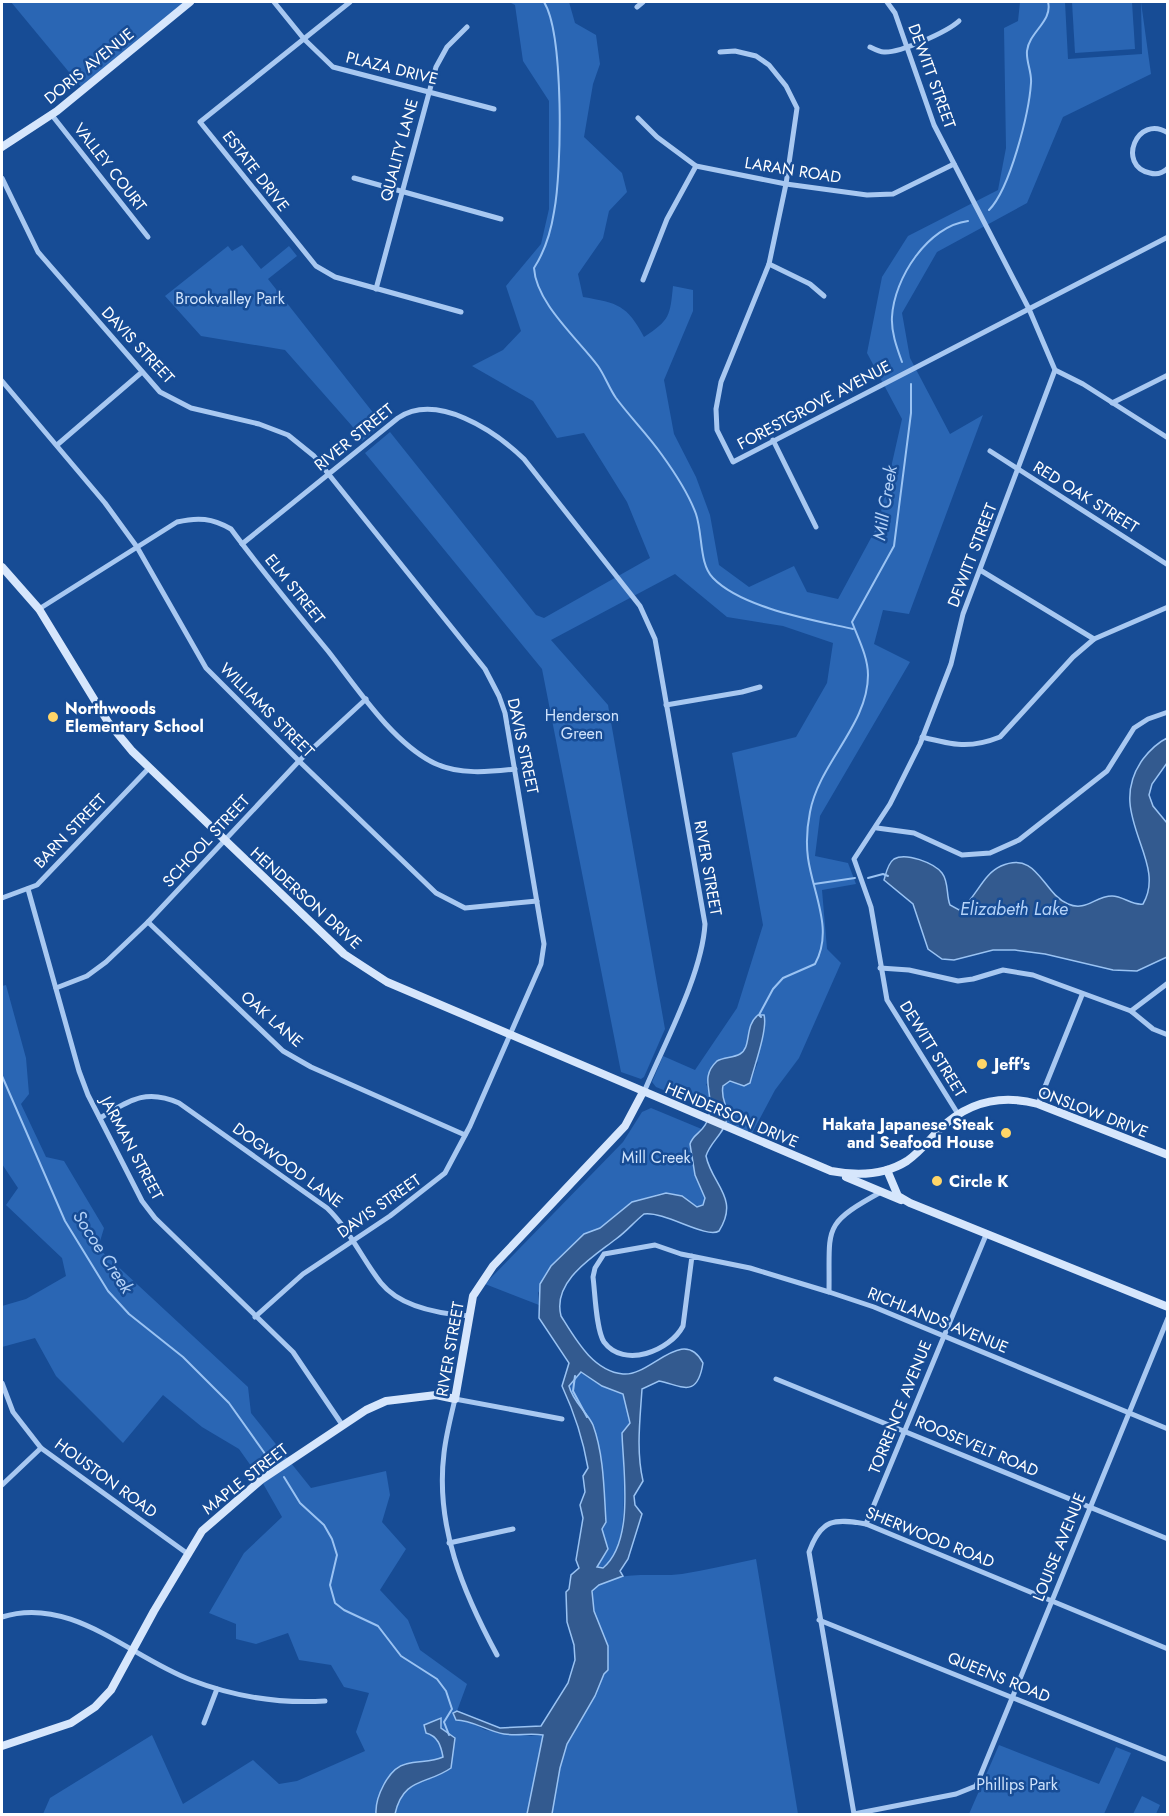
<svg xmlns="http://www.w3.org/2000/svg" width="1169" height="1816" font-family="Jost,sans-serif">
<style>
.green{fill:#2a66b4}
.water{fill:#335a8f;stroke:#9ac3f3;stroke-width:1.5;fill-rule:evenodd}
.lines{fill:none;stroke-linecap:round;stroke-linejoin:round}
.stream{stroke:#9ac3f3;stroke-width:2}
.street{stroke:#a8c8f1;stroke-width:5}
.secondary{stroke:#d6e6fc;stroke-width:8}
.poi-dot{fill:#ffd568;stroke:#174c95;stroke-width:2}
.labels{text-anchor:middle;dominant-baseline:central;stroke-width:5;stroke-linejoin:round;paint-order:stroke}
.street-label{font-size:16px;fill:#fff;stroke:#174c95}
.park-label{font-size:16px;fill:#cfe3fc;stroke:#174c95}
.poi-label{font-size:16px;font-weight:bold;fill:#fff;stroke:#174c95;text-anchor:start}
.water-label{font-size:18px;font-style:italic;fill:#b4d2f8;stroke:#174c95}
</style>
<rect width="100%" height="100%" fill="#174c95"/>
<g class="green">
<path d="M11 2H190L83 89Z"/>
<path d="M509 2H569L575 23 596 35 600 64 593 84 584 137 622 173 627 192 609 211 603 238 578 274 583 297C618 303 627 305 644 337 670 320 670 316 673 286L693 290V311L664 380 674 434 696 477 710 515 719 565 749 587 794 566 807 592 838 599 878 525 902 419 867 353 882 277 908 236 998 190 1006 148 1004 28 1018 21 1020 2H1065L1068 59 1142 54 1141 2 1151 74 1063 117 1027 203 937 252 902 313 910 358 950 434 983 415 909 614 883 610 874 644 910 662 820 816 815 856 848 863 856 884 822 890 827 949 841 963 799 1058 775 1090 750 1137 726 1123C729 1108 717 1098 725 1083 734 1080 741 1087 750 1083L758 1062 706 1084 711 1097 710 1109 656 1087 652 1082 663 1056 695 1070 737 1008 763 925 732 753 796 737 827 683 833 643 783 626 727 617 675 574 551 640 608 705 665 1029 644 1077 641 1079 621 1072 542 669 365 453 390 432 536 615 544 618 650 558 627 502 584 433 557 438 533 401 472 366 503 350 521 331 506 286 541 244 549 209V101L523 61 515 5Z"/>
<path d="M1072 2H1132L1135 49 1075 53Z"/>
<path d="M242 245 261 269 289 246 297 256 268 279 382 424 362 441 352 426 285 350 201 336 165 296 228 246 232 251Z"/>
<path d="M6 985 26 1058 29 1094 21 1104 46 1157 64 1161 104 1228 98 1248 248 1387 251 1413 311 1488 386 1471 390 1495 382 1522 406 1549 380 1590 408 1620 420 1650 467 1684 457 1711 453 1713 485 1730 530 1736 543 1735 527 1814H395C403 1777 427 1785 451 1768L440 1718 424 1726 441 1745 443 1757 376 1810V1814H43L50 1798 152 1735 183 1804 253 1760 279 1784 297 1781 365 1751 356 1732 369 1693 344 1687 331 1665 299 1660 288 1633 256 1644 236 1639V1624L209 1613 244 1553 282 1517 261 1480 239 1449 202 1427 163 1395 123 1443 56 1376 35 1338 2 1347V1306L26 1299 66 1276 62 1258 6 1205 18 1188 2 1164V986Z"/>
<path d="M651 1108 704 1130 690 1144 695 1175 705 1198 703 1205 697 1207 682 1196 662 1193 632 1202 600 1228 584 1234 558 1258 538 1293 539 1305 485 1284 623 1142 642 1112Z"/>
<path d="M581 1372 602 1386 624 1394 630 1423 622 1433C622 1458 634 1567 597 1568L600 1558 607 1552 602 1528 606 1522C604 1491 604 1455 592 1425 587 1412 573 1402 569 1386Z"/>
<path d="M756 1559 798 1814H552L560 1768 567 1744 595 1696 604 1674 608 1646 594 1611 592 1591C615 1568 652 1578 682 1574 706 1570 731 1564 756 1559Z"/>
<path d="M999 1745 1099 1784 1116 1747 1131 1753 1104 1814H969Z"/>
<path d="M1142 1796 1160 1805 1156 1814H1133Z"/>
</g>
<g class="water">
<path d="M1167 738V763L1152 784 1149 795 1153 806 1167 823V957L1137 971 1113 970 1045 954 1015 950H993L954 960 942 959 928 949 913 904 884 880C886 873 888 863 894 859 906 852 934 863 942 873 949 882 946 895 950 905L959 910C976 900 981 875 1001 866 1038 850 1042 893 1068 904 1086 912 1095 896 1112 896 1123 896 1133 906 1143 904 1169 860 1103 814 1143 759 1150 750 1157 743 1167 738Z"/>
<path d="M758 1015H764C768 1029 754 1067 750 1083L744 1086 730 1081 723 1086C720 1099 729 1107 727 1118 725 1133 710 1142 706 1156 712 1185 740 1198 719 1231 706 1239 665 1211 644 1214 634 1222 626 1232 616 1239 593 1257 552 1281 561 1316 576 1340 593 1371 623 1374 650 1377 683 1325 703 1363 697 1400 681 1385 659 1381L642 1389C640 1420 636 1451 643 1481L634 1496 635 1505 642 1514 628 1559 620 1571 623 1576 599 1585 592 1591 594 1611 608 1646V1670L604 1674 595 1696 567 1744 560 1768 552 1814H527L543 1735C530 1733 517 1736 504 1734 487 1731 472 1720 456 1720L453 1713 457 1711 500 1728 541 1726 568 1683 575 1660 574 1645 567 1622 566 1592 569 1589 571 1575 579 1568 576 1560 583 1518 580 1505 585 1492 583 1476 588 1468C583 1439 575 1414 562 1386L569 1363 539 1318 540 1284 551 1266 584 1234 600 1228 632 1202 666 1193 682 1196 697 1207 703 1205 705 1198 695 1175 690 1144C694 1131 707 1134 710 1109 712 1090 700 1077 717 1061 724 1057 733 1058 740 1054 752 1047 744 1026 758 1015ZM581 1372 602 1386 623 1394 630 1423 622 1433C623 1470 635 1541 603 1568L597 1567 608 1549 602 1529 606 1522C604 1491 604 1455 593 1425 587 1412 573 1402 569 1386Z"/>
<path d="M441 1718V1728L455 1738 451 1768C427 1785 403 1777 395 1814H376C375 1798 388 1768 406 1764 419 1760 430 1763 443 1757 441 1746 438 1736 426 1733L424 1725Z"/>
</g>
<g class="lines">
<g class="stream">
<path d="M544 2C564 34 562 171 554 212 551 231 545 251 534 268 536 303 578 339 598 366 605 376 609 388 616 398 630 417 648 435 662 455 675 473 688 492 696 514 703 535 699 564 713 578 742 608 813 620 853 629"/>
<path d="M989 210C1010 189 1029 113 1031 83 1032 72 1026 62 1027 51 1029 32 1053 21 1048 2"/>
<path d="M902 362C897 348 891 332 892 317 894 278 928 226 968 221"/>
<path d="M868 878 883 874 888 876"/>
<path d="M814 884 855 878"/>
<path d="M761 1017 759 1015 773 989 783 978 815 964C834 930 813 894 808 858 806 843 807 827 810 812 819 763 868 725 868 675 868 657 858 638 852 622L894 546 911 413V384"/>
<path d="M2 1076 65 1221 108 1291 129 1314 183 1357 229 1403 273 1465"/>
<path d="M575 1376 573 1391 587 1417"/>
<path d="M284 1477 300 1503 324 1525 332 1539 337 1555 330 1585 335 1603 344 1610 378 1626 401 1656 437 1679 446 1691 452 1709 444 1722 449 1735"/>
</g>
<g class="street">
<path d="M274 2 304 39 333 67 494 109"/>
<path d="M350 2 200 122 316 266 335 277 461 312"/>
<path d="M887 2 895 13 934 125 1029 309 1055 370 963 614 951 664 920 744 890 804 854 859 871 907 887 1000 958 1114"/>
<path d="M637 7 643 2"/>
<path d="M870 47C874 49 880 52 884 52 900 53 947 32 959 21"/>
<path d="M720 52 735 51 756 56 769 65 786 86 797 108 786 184 769 264 721 382 716 409 717 430 733 462 1168 237"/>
<path d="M51 114 148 237"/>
<path d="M638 118 657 137 696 166 786 184 867 195 893 194 954 164"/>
<path d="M1168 133C1137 113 1116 166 1150 173 1157 175 1163 173 1168 168"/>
<path d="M2 178 38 252 160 392 191 408 259 424 288 435 314 456 485 669 499 696 505 713 544 944 541 964 470 1126 445 1173 390 1216 303 1274 255 1317"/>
<path d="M354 178 501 219"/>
<path d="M769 264 810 284 824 296"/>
<path d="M643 280 667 219 696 166"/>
<path d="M376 289 436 67 447 47 467 27"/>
<path d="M1055 370 1083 384 1168 438"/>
<path d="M2 381 105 503 137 547 206 668 299 761 436 893 465 908 537 901"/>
<path d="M1112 403 1168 375"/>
<path d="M773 440 816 527"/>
<path d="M57 445 142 372"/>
<path d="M990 451 1168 565"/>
<path d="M242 544 398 418C437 392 495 431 524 459L640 606 655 639 705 924C702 975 664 1044 644 1092"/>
<path d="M980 570 1094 639"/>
<path d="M39 609 177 522C198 517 212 518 231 529 262 571 295 611 328 651 357 688 392 742 434 763 459 775 489 772 515 769"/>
<path d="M666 705 742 692 760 687"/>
<path d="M922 737C953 745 970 749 1000 737L1073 657 1094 639 1168 607"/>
<path d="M877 828 914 833 962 855 990 853 1019 840 1107 771 1134 728 1148 719 1168 712"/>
<path d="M28 889 79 1071 88 1095 142 1201 155 1218 293 1352 343 1426"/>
<path d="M2 898 37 885 149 768"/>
<path d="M148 922 283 1051 311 1067 465 1135"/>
<path d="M880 968 909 970 958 981 973 979 1003 970 1033 975 1131 1011 1153 1029 1168 1035"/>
<path d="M56 988 87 976 106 962 148 922 299 761 366 699"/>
<path d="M1131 1011 1168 983"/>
<path d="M1038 1104 1082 995"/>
<path d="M100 1118C129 1101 145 1088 179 1103L327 1208C350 1230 362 1259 381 1283 401 1308 441 1314 470 1316"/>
<path d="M692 1256 683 1326C670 1351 624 1369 604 1342 596 1330 595 1292 593 1277L595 1268 604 1254 655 1245 681 1254 750 1268 829 1292 874 1307 1168 1429"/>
<path d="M829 1292C830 1227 821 1225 881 1192"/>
<path d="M776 1379 1168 1539"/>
<path d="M2 1383 13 1412 41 1448 188 1554"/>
<path d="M2 1485 41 1448"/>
<path d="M866 1524 986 1235"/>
<path d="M449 1543 513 1529"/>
<path d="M2 1617C71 1595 130 1657 191 1680 235 1697 277 1704 325 1701"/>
<path d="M819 1620 1168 1760"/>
<path d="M497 1655C463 1592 435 1526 444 1453 446 1435 451 1416 455 1399L562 1419"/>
<path d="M204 1723 217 1689"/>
<path d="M854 1814 809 1552C821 1519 834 1518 866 1524L1168 1649"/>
<path d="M854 1814 956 1794 976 1786 1168 1318"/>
</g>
<g class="secondary">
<path d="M2 147 57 111 190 2"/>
<path d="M2 567 39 609 108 722 132 751 344 954 387 982 831 1171C857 1176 883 1176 907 1161 920 1152 929 1140 940 1129 968 1102 1001 1094 1038 1104L1168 1155"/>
<path d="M887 1170 898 1196 910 1203 1168 1307"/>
<path d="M846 1177 901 1200"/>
<path d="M2 1746 71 1723 95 1707 111 1690 154 1611 202 1531 261 1480 366 1410 386 1401 436 1395 455 1399 473 1296 493 1266 625 1126 643 1092"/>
</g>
</g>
<g class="poi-dot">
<circle cx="53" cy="717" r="6"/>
<circle cx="982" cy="1064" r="6"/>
<circle cx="1006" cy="1133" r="6"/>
<circle cx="937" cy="1181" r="6"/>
</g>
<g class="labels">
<g class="street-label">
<text transform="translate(89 66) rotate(-39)">DORIS AVENUE</text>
<text transform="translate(392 68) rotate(14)">PLAZA DRIVE</text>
<text transform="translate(932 76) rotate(70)">DEWITT STREET</text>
<text transform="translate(399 150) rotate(-75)">QUALITY LANE</text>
<text transform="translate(110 167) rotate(52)">VALLEY COURT</text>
<text transform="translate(793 170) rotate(9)">LARAN ROAD</text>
<text transform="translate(256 171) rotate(52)">ESTATE DRIVE</text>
<text transform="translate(138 345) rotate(47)">DAVIS STREET</text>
<text transform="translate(814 405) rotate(-28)">FORESTGROVE AVENUE</text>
<text transform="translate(354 437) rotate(-39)">RIVER STREET</text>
<text transform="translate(1086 497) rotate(32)">RED OAK STREET</text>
<text transform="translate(972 555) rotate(-69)">DEWITT STREET</text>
<text transform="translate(295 589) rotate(51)">ELM STREET</text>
<text transform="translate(267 710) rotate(45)">WILLIAMS STREET</text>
<text transform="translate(523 746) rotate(78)">DAVIS STREET</text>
<text transform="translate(70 831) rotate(-46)">BARN STREET</text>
<text transform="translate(206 841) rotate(-47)">SCHOOL STREET</text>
<text transform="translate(708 868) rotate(80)">RIVER STREET</text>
<text transform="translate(306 898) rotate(42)">HENDERSON DRIVE</text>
<text transform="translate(272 1019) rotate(41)">OAK LANE</text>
<text transform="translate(933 1049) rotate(58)">DEWITT STREET</text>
<text transform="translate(1093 1112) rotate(21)">ONSLOW DRIVE</text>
<text transform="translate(732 1115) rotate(23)">HENDERSON DRIVE</text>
<text transform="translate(132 1148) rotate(62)">JARMAN STREET</text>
<text transform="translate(288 1165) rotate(36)">DOGWOOD LANE</text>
<text transform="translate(379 1206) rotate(-35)">DAVIS STREET</text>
<text transform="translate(938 1320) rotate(22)">RICHLANDS AVENUE</text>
<text transform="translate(450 1349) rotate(-80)">RIVER STREET</text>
<text transform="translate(900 1407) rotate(-68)">TORRENCE AVENUE</text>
<text transform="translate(977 1446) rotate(23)">ROOSEVELT ROAD</text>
<text transform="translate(106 1478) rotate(36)">HOUSTON ROAD</text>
<text transform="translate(245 1479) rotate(-38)">MAPLE STREET</text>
<text transform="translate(930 1537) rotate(22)">SHERWOOD ROAD</text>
<text transform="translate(1059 1547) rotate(-68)">LOUISE AVENUE</text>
<text transform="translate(999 1677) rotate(22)">QUEENS ROAD</text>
</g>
<g class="park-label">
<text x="230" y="298">Brookvalley Park</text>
<text x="582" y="715">Henderson<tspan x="582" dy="18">Green</tspan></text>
<text x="656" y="1157">Mill Creek</text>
<text x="1017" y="1784">Phillips Park</text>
</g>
<g class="poi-label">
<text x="65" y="708">Northwoods<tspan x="65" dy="18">Elementary School</tspan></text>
<text x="994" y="1064">Jeff's</text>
<text x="994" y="1124" text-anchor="end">Hakata Japanese Steak<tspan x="994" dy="18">and Seafood House</tspan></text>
<text x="949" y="1181">Circle K</text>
</g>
<g class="water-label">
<text transform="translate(885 503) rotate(-81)">Mill Creek</text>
<text x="1014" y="909">Elizabeth Lake</text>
<text transform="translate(103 1252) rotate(57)">Socoe Creek</text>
</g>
</g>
<rect width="1169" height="1816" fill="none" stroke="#ffffff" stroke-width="6"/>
</svg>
